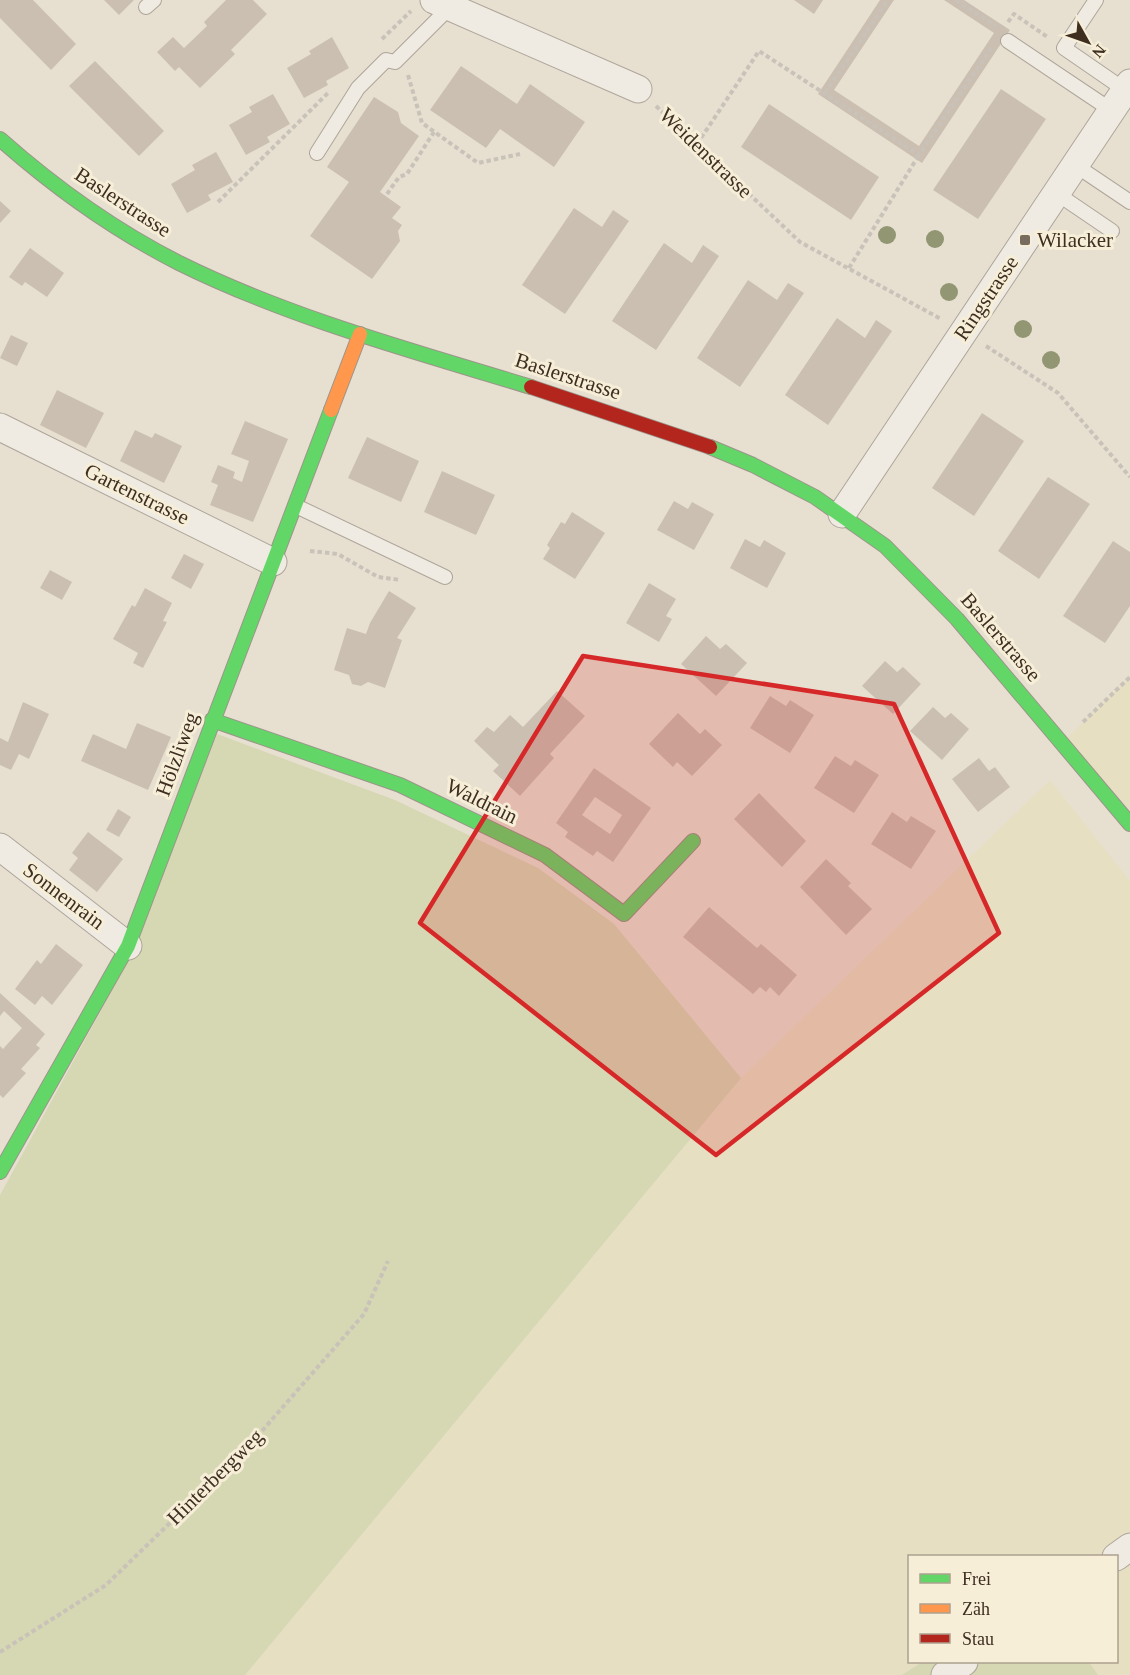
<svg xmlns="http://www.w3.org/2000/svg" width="1130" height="1675" font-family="'Times New Roman',serif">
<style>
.farmland{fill:#e6dfc2}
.green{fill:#d6d7b3}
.building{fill:#cbbfb2;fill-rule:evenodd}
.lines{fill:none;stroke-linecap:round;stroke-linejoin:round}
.lane-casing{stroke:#ada599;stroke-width:16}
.street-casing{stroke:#ada599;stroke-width:29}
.fast-casing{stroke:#9c958a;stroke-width:16}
.slow-casing{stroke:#9c958a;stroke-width:16}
.jam-casing{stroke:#9c958a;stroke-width:16}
.path{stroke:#c8c2b9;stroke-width:4;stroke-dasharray:4.5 3;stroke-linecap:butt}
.lane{stroke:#efebe3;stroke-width:14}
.street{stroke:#efebe3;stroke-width:27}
.fast{stroke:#63d668;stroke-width:14}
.slow{stroke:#ff974d;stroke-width:14}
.jam{stroke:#b3261e;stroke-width:14}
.tree{fill:#929673}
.marked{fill:#d62828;fill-opacity:0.2;stroke:#d62828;stroke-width:4.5;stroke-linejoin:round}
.poi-dot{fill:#786c5e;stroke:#f7eed8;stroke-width:2}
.labels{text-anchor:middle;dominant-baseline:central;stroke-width:6;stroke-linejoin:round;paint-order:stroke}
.street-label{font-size:21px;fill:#3d2e20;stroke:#f7eed8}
.poi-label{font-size:21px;fill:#3d2e20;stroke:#f7eed8;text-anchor:start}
</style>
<rect width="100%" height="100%" fill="#e7e0d1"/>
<g class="farmland">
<path d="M1130 677V810L1064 741Z"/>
<path d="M1050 780 1130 881V1675H1098L1089 1662H1116V1556H910V1662H922L902 1675H245L741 1078Z"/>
</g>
<g class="green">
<path d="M217 734 395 800 538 868 614 924 741 1078 245 1675H0V1195L132 954Z"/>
<path d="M922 1662H1089L1098 1675H902Z"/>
</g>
<g class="building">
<path d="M0 0H33L76 44 51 70 0 18Z"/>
<path d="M104 0H134L119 15Z"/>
<path d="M226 0H253L267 14 231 50 235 54 200 88 179 67 175 71 157 52 173 37 184 48 207 26 204 22Z"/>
<path d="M794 0H823L814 14Z"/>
<path d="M880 0H894L834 90 919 146 994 33 944 0H964L1010 30 922 163 818 94Z"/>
<path d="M332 37 349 68 326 81 328 85 304 98 287 68 311 54 309 51Z"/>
<path d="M95 61 164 131 139 156 69 86Z"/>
<path d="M461 66 517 104 530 84 585 122 554 167 500 129 486 148 430 110Z"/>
<path d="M1001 89 1046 119 978 219 933 190Z"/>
<path d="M273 94 290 124 267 137 270 142 246 155 229 125 252 112 249 107Z"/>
<path d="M374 97 398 112 401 123 419 136 380 192 401 207 392 218 402 225 398 231 400 241 372 279 310 236 349 182 327 167Z"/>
<path d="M769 104 879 177 851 220 741 147Z"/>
<path d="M216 152 233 182 208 195 211 200 187 213 171 184 195 170 192 165Z"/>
<path d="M0 201 11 211 0 223Z"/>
<path d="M574 208 602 227 613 210 629 221 565 314 522 285Z"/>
<path d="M664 243 692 263 703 245 719 256 656 350 612 321Z"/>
<path d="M30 248 64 273 47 297 25 282 22 286 9 277Z"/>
<path d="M748 280 777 300 788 283 804 293 740 387 697 358Z"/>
<path d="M837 318 865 338 876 320 892 331 828 425 785 395Z"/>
<path d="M11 335 28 343 17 366 0 358Z"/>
<path d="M57 390 104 413 86 448 40 425Z"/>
<path d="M982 413 1024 441 974 516 932 488Z"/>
<path d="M245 421 288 439 253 522 210 505 218 485 211 482 218 465 235 472 233 478 242 482 249 461 231 454Z"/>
<path d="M135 430 152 438 155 433 182 446 164 483 120 461Z"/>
<path d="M367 437 419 461 401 502 348 478Z"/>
<path d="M442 471 495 495 476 535 424 512Z"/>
<path d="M1048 477 1090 504 1039 579 998 551Z"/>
<path d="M674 501 688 509 692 502 714 514 694 550 657 530Z"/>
<path d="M572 512 605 533 575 579 543 559 550 548 547 545 561 522 565 524Z"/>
<path d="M745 539 760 547 764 540 786 553 767 588 730 568Z"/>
<path d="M1113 541 1130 552V606L1105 643 1063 616Z"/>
<path d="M184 554 204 564 191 589 171 578Z"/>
<path d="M50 570 72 582 62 600 40 588Z"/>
<path d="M649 583 676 599 666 616 672 619 659 642 626 623Z"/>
<path d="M145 588 172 603 163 621 167 622 143 668 133 663 138 653 113 639 132 605 135 607Z"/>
<path d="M389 591 416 608 397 638 402 640 385 688 368 682 361 686 352 684 349 675 334 670 347 628 366 634 370 623Z"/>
<path d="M706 636 720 649 726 644 747 663 716 696 681 664Z"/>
<path d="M885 661 897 672 903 667 921 684 893 714 862 686Z"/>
<path d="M557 691 585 716 550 754 554 758 520 796 493 771 499 765 474 741 487 727 494 732 510 715 523 727Z"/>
<path d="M770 696 786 706 790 700 814 715 790 753 750 728Z"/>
<path d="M23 702 49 714 29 759 19 754 11 770 0 765V738L8 742Z"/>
<path d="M933 707 945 718 951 713 969 729 942 760 910 731Z"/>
<path d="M678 713 700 734 705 729 722 745 692 776 677 762 673 767 649 744Z"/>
<path d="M137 723 171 737 148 790 81 761 93 734 126 749Z"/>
<path d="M835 756 851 766 855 760 879 775 854 813 814 788Z"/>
<path d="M979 758 989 771 995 767 1010 787 978 812 952 779Z"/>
<path d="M594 768 651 808 613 862 597 851 593 856 565 837 568 832 556 823ZM595 797 622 815 610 834 582 815Z"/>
<path d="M759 793 806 841 782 867 734 819Z"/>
<path d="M118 809 131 817 119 837 106 830Z"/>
<path d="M892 812 907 822 911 816 936 831 911 869 871 844Z"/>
<path d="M88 832 123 859 97 892 69 870 78 858 72 853Z"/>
<path d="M826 859 851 883 848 886 872 909 846 935 800 887Z"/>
<path d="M709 907 757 948 761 944 797 975 779 996 770 987 766 992 760 987 753 994 683 937Z"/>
<path d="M56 944 83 965 52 1005 42 996 35 1005 15 989 37 960 41 964Z"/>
<path d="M0 993 45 1034 36 1045 40 1048 21 1069 26 1073 3 1098 0 1095V1046L3 1049 22 1028 4 1011 0 1016Z"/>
</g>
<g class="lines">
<g class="lane-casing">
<g id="lane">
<path d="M1096 0 1064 48 1125 90"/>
<path d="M146 7 154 0"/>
<path d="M1008 41 1111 110"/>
<path d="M317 153 358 88 386 60 395 62 450 7"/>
<path d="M1075 165 1130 202"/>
<path d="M1056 193 1112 231"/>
<path d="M296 506 445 577"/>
</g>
</g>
<g class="street-casing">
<g id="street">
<path d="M434 0 638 89"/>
<path d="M0 427 273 562"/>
<path d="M842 514 1130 83"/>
<path d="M0 847 128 946"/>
<path d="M1116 1557 1130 1547"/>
<path d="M945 1675 964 1662"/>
</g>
</g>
<g class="fast-casing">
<g id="fast">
<path d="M0 139C53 186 116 231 179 263 290 318 413 351 531 387"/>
<path d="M710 447 753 465 815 497 885 546 957 619 1130 824"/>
<path d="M212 720 400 785 545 855 624 914 693 841"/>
<path d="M0 1172 128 946 331 410"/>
</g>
</g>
<g class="slow-casing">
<path id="slow" d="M331 410 360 334"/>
</g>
<g class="jam-casing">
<path id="jam" d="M531 387 710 447"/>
</g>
<g class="path">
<path d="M956 0 996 26"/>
<path d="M1008 22 1014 14 1049 38"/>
<path d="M382 39 411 11"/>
<path d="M408 75 422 123 478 163 520 154"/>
<path d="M825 93 888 0"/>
<path d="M656 106 800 242 941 319"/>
<path d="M697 144 759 51 919 155 991 48"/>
<path d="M387 194 399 177 407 174 434 132"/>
<path d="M218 202 328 93"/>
<path d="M849 268 919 155"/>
<path d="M986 346 1058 393 1130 477"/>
<path d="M310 551 338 554 378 577 401 580"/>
<path d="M1083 722 1130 677"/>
<path d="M0 1652 106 1585 248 1447 364 1314 388 1261"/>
</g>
<use href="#lane" class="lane"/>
<use href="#street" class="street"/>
<use href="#fast" class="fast"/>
<use href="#slow" class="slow"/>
<use href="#jam" class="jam"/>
</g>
<g class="tree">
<circle cx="887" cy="235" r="9"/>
<circle cx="935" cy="239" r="9"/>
<circle cx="949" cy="292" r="9"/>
<circle cx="1023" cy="329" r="9"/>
<circle cx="1051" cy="360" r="9"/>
</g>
<path class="marked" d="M583 656 894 704 999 933 716 1155 420 923Z"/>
<rect class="poi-dot" x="1019" y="234" width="12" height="12" rx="3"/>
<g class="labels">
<g class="street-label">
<text transform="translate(706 153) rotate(44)">Weidenstrasse</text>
<text transform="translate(123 202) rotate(33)">Baslerstrasse</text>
<text transform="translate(986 298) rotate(-56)">Ringstrasse</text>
<text transform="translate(568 376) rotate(18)">Baslerstrasse</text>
<text transform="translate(137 494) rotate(26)">Gartenstrasse</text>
<text transform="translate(1001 637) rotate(49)">Baslerstrasse</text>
<text transform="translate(177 754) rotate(-70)">Hölzliweg</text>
<text transform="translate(482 801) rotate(26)">Waldrain</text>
<text transform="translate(64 896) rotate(37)">Sonnenrain</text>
<text transform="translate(215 1477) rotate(-45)">Hinterbergweg</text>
</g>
<g class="poi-label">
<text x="1037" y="240">Wilacker</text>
</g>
</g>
<rect x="908" y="1555" width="210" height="108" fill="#f7eed8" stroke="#ada18e" stroke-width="1.5"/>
<rect x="920" y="1574" width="30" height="9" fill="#63d668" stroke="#ada18e" stroke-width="1.5"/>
<text x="962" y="1585" font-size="18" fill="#3d2e20">Frei</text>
<rect x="920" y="1604" width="30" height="9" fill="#ff974d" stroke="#ada18e" stroke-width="1.5"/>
<text x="962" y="1615" font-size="18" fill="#3d2e20">Zäh</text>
<rect x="920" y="1634" width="30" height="9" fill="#b3261e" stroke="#ada18e" stroke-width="1.5"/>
<text x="962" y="1645" font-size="18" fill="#3d2e20">Stau</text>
<g transform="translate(1088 42) rotate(130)" stroke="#f7eed8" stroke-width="4.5" paint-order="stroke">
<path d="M0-4.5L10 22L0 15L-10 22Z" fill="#3d2e20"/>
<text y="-9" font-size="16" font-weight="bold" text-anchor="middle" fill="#3d2e20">N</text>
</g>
</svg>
